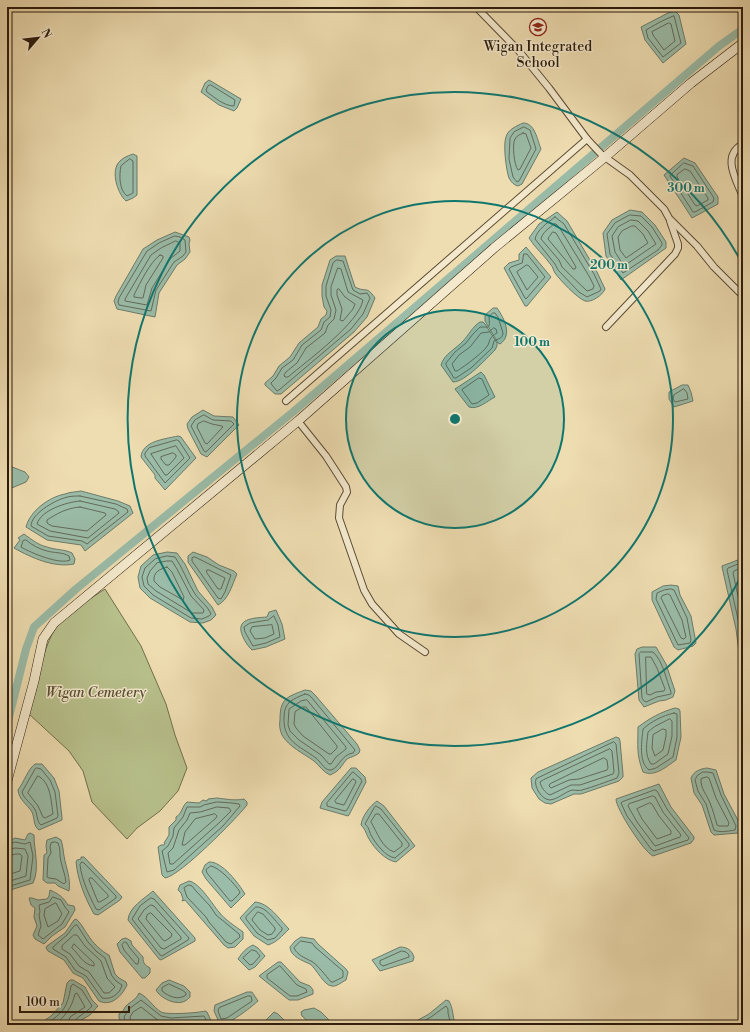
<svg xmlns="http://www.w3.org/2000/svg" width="750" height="1032" font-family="'Libre Bodoni',serif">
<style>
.green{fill:#b8c18c;stroke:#716e4c}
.water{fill:#9abca8;stroke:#6d7b6a}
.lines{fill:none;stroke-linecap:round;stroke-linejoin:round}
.shore{stroke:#626b5a;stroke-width:1}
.canal{stroke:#9abca8;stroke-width:8}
.street-casing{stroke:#5b4b35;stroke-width:8}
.secondary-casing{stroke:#2a1a0c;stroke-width:10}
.street{stroke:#f4e9cc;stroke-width:6}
.secondary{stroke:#f4e9cc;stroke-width:9}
.ring{fill:none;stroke:#0f766e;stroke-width:2}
.labels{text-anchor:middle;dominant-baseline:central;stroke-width:3;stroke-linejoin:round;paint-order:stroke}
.poi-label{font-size:14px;fill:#2a1a0c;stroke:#f4e9cc}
.park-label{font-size:14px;font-style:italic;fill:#554c32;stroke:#f4e9cc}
.centre{fill:#0f766e;stroke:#f4e9cc;stroke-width:2}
.ring-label{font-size:12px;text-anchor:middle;font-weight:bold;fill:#0f766e;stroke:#f4e9cc;stroke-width:3;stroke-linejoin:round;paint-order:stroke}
</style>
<rect width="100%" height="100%" fill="#eeddb1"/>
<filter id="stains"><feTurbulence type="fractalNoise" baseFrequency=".005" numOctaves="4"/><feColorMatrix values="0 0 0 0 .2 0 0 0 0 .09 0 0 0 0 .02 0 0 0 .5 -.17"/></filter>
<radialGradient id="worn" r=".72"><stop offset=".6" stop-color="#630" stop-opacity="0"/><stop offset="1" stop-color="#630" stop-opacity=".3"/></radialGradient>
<path class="green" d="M105 589 141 646 166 704 175 735 187 768 178 791 160 811 137 828 127 839 92 802 83 771 69 751 29 714C35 690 44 639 60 622 73 609 90 599 105 589Z"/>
<g class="water">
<path d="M675 11 679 15 686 44 663 63 645 40 641 27 668 13Z"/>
<path d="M209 80 241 99 237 108 234 111 219 105 201 92 205 83Z"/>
<path d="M523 123C535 123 537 139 541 149L522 184 518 186C514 185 511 182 509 178 506 170 503 144 506 137 508 129 517 126 523 123Z"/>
<path d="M133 154 137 156V195L133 198 126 201C118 194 112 175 117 165 120 159 127 156 133 154Z"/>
<path d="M684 158 695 163 718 197V204L692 218 664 175Z"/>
<path d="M630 210 642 212 655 225 666 242V248L621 280 606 256 603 233 612 220Z"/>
<path d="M557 212 567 221 597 272 605 289C603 295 591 303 585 301 577 298 560 280 555 273 553 270 553 267 551 265 544 255 535 248 529 238L539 224Z"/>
<path d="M175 232 189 237 190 240 189 244 190 252 185 259 177 265 159 293 155 317 117 309 114 301 116 296 143 249 157 240Z"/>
<path d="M526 247 551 277 527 306H525L504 268 509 263 519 260V254Z"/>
<path d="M336 256H345L355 287C367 293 366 285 375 298L367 317 354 332 281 394H275L265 385V383L273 376 279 366 290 357 299 343 318 327 321 319 326 315 327 311 324 307 322 296V285L330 260Z"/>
<path d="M493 308H497C504 318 513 335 500 344L498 343 485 321V315Z"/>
<path d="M480 322H483L485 324 497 343V346L495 350C486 359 465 382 453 382L441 365C444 354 456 349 463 341 469 335 472 327 480 322Z"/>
<path d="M481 372 484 375 495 397C487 401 478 410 469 407L455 389Z"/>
<path d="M682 385H688L691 392 693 401 674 407 669 399V392Z"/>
<path d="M203 410 214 416 233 417 239 425 207 457 201 454 188 429 187 424 192 417Z"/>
<path d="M178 436 181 437 196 458 165 490 155 478V475L141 457C142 441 165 439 178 436Z"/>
<path d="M7 465 25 472 29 477 26 482 7 490Z"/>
<path d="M81 491 118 501 130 506 133 513 85 551 81 545 47 540 26 527C30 511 49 497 65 494 70 492 76 492 81 491Z"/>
<path d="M24 534C31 539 38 545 47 547 55 550 64 549 72 553L75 559 74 564C54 568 32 558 14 548L20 540 18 538Z"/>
<path d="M167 552 177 553 185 564 198 591 212 607 216 615 211 620 203 623 190 622 150 598 140 588 138 577 141 566 153 555Z"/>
<path d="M193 552 207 557 219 565 234 571 237 574C232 585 229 599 218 605L188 562V556Z"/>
<path d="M743 558V677L742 676 736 629 722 567V566Z"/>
<path d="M671 585 678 586 680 595 691 616 696 643 693 646 678 650 674 647 652 600V592L663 586Z"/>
<path d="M276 610 282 624 285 639 266 647 252 650C248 646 245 642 243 637 234 618 254 618 267 617L269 612Z"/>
<path d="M642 647H656L666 664 675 691 673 697 666 700 659 701 644 707 639 700 635 654 637 649Z"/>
<path d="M305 690 311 691 315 695 357 744 360 750 359 753C356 756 348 758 347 759 341 766 340 771 330 775 323 772 320 766 314 761 303 753 289 747 282 735 280 731 279 725 280 720 280 699 286 697 305 690Z"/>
<path d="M675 708 679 709 680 711 681 737 676 760C666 767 655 777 643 772 636 753 638 746 638 727 650 718 661 712 675 708Z"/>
<path d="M616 737 619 738 620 741 623 774V777L619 781 581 794H574L551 804 545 803 539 799 532 788 531 778 538 772Z"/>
<path d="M35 764H42L54 778 59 791 62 818V820L39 830C33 826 35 819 32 812 27 804 19 800 18 790 24 782 28 769 35 764Z"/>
<path d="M351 768H356L365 777 366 782 349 815 348 816 320 808 322 802Z"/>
<path d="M707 768 716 770 724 794 740 824 741 831 738 833 714 835 711 832 702 805 694 793 691 778C694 771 700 769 707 768Z"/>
<path d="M659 784 671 807 694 837V839L691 843 653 856C644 852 616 809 616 799Z"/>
<path d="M217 798C226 799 235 801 244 799L247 802V805C236 819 180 876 165 878L162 875 158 847 161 845H164L165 843H164L169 835V827L176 820V817C182 814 182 806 187 802L199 803 203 800 207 801 208 799Z"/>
<path d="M377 801 384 806 415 846 396 862C385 860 375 849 369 839 366 834 366 830 361 825 362 816 370 806 377 801Z"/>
<path d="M30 833 34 835C34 851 40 868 33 883L7 891V842L15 838 25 840 28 834Z"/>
<path d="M56 837 61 840C63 846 63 850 64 856 66 868 71 878 69 891L58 886 55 883H47L43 880 44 855 47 853 46 846 47 840Z"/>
<path d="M81 857H84L122 897 120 900 98 915 94 914C85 898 78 881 76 862L77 860 81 859Z"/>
<path d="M209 862C222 861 239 884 245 894L231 908 206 879 202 872 205 865Z"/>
<path d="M189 881C200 883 212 904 219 912 225 920 235 926 243 932V939L235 947 228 948 224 945 185 900 182 901 183 899 181 893 178 890 180 885Z"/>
<path d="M50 890C59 894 63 897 68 905L74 906 75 910 65 927 52 936 44 944 35 939 33 935 37 926 34 917 35 908 31 905 29 898H32L38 900 47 899 49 896Z"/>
<path d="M153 891 195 938V941L161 960 159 959 128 920C129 907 144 899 153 891Z"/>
<path d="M255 902C269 903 279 919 289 929 282 936 277 942 268 945L254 936 240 918Z"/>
<path d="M76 919C82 924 84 930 88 935 92 942 102 952 109 955L115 974 119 978 126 982 127 985C122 996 111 1007 99 1001L83 978 73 973 64 960 48 951 46 948 47 946 65 933 74 920Z"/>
<path d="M301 937 314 939 318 944 346 969 348 972 346 980C342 982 336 987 332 986 324 986 316 968 310 964 303 961 290 956 290 947L295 941Z"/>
<path d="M126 938 131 941 132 945 143 957C143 964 145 965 150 968V973L145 978H142L120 952 117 944 122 939Z"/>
<path d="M253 945 258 948 265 956 255 967 249 970 238 959C242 953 246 948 253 945Z"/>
<path d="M400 947C408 947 412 951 414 957L413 961 380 971 372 960Z"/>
<path d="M278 962H281L300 982 310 986 313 990V994L298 1000H289L259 976Z"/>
<path d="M70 980H73L85 987 92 1000 98 1006 97 1007 90 1015 73 1025H38L51 1016 63 1003 67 983Z"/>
<path d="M169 980 184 986 190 992V997C188 999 187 1000 185 1001 176 1006 160 998 156 990L162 983Z"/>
<path d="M247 992H252L258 1001C250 1008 229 1025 220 1024L214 1011 215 1005Z"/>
<path d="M139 993C148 997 153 1007 161 1012 167 1015 198 1013 205 1011L207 1012 213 1025H123L119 1018V1014C123 1012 123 1010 126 1006 131 1001 136 1000 139 993Z"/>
<path d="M446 1000 449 1001C453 1008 453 1017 455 1025H409L429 1014Z"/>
<path d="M314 1008 321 1012 334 1025H312L302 1016 301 1012 304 1010Z"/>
<path d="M274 1012 278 1014 289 1025H268L265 1021Z"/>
</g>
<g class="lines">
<g class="shore">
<path d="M674 16 681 43 663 57 648 38 646 30 660 22Z"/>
<path d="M669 23 671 24 675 41 664 50 653 35 652 32Z"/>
<path d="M211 85 235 100 234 106C224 106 214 97 207 92L206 90 208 86Z"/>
<path d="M524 127 530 130 536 149 519 181 517 182 513 177 509 159 510 138 514 132Z"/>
<path d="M523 133 526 134 531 148 520 169 518 170C514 165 512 144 515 139 517 135 520 135 523 133Z"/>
<path d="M130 159 133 161V193L127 196C119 190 119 175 121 166Z"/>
<path d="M684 163 693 166 714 198 713 202 695 212H693L670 176Z"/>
<path d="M685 169 690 171 708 198V200L697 206 695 205 677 177V175Z"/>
<path d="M630 215 641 216 652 227 662 243V245L658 250 623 273 610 254 607 234 615 223Z"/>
<path d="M555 217 564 224 594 274 601 289 600 291 587 297 579 292 558 270 555 264 535 239C537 230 547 223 555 217Z"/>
<path d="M631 220 638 221 648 231 656 244 624 266 615 252 612 236 618 227Z"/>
<path d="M554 224H556L559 227 589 276 594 286 593 289 587 291 562 267 559 260 541 239C542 233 549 228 554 224Z"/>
<path d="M632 226H635L643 234 648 243 626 258 620 250 618 237 622 231Z"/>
<path d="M553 232 556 233 576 267 575 269H573L548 239 549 237Z"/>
<path d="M175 236 180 237 185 240 186 252 183 256 174 262 156 290 151 311 119 305 118 302 119 298 147 251 159 243Z"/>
<path d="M176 241 180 243V251L170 259 152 288 147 305 125 301V299L151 255 161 248Z"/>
<path d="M524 254H527L545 277 526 299 525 298 509 269 511 267 522 263Z"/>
<path d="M160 255 163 256V258L146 285 143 298H141L134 297V295C140 283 150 262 160 255Z"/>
<path d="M337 260 343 261 353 290 360 294 367 293 370 298 363 314 351 329 279 390 277 391 272 385 271 383 276 378 282 368 293 360 302 345 321 330 324 322 330 317 331 310 326 296V286L333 263Z"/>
<path d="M527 265 529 266 538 277 527 290 517 272Z"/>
<path d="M338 268 341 269 348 292 363 300C359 323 307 361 288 377H285L284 375 286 372 297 363 306 348 325 333 328 325 334 319 336 310 331 295V287Z"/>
<path d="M339 289 345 297 355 304 353 309 343 321 340 320 342 309 337 295V290Z"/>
<path d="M493 313H495L498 317 503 333C502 340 498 338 494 341L492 348 471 368 456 378H454L446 365V363L455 352 466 343 473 334 480 327C490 327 490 329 489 317Z"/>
<path d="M494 328 496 329 497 333C489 338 491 338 488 345 484 352 465 366 457 371H455L452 364 459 355 470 347 481 333 489 332Z"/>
<path d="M479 378 482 379 489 395 477 403 472 404 462 390Z"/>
<path d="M684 389 687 393 688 399 675 402 673 399 674 395Z"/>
<path d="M204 415 213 420 231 421 234 424 206 452 204 451 191 426 195 420Z"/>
<path d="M204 421 212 424 222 426 223 427 207 444 205 443 197 427 198 424Z"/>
<path d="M177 440 179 441 190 458 165 483 145 456V453L149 448Z"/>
<path d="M176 446 184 458 167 475H165L151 454Z"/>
<path d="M173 453 176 455V457L169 465H166L161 459V457Z"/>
<path d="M80 496 116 504 127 509 128 512 87 544 82 541 48 536 31 526C31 514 54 501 64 498 69 496 75 496 80 496Z"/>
<path d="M80 501 115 509 118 511 119 513 88 538 50 531 37 524C41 510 67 502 80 501Z"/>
<path d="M80 507 105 513 106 515 87 531 52 526 47 523V520C58 513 67 508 80 507Z"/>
<path d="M26 540C32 545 39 549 47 551 54 553 62 552 69 556L70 560C60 565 31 553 21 547L23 541Z"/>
<path d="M167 556 175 557C183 568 187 582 195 594 200 601 207 605 211 614L209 616 202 619 191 618 153 595 144 586 142 577 145 568 155 559Z"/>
<path d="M195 557 231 575 225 592 221 599 218 598 192 561V558Z"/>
<path d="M167 561H172L177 569 191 596 204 610 203 613H192L156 591 148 584 147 578 150 571 157 563Z"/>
<path d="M743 562 728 568 727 570 740 628 743 661"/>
<path d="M167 567 172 572 184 597 183 600 160 587 154 581C153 572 160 569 167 567Z"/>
<path d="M743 567 734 571 733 573 743 619"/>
<path d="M207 570H209L225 578 221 589H218L207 573Z"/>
<path d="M671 589 674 590 687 618 691 640 690 643 678 645 656 599 657 593 664 590Z"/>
<path d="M668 594 670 595 682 620 686 637 684 639 681 638 661 598 662 596Z"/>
<path d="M274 616 278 625 280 637 266 643 253 646 245 632 244 627 250 623 268 620Z"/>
<path d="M272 625 274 634 265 638 255 639 250 631 252 627Z"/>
<path d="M641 652H653C663 661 666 679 671 692V694L657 697 646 702 644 701 642 698 639 654Z"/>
<path d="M646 657H651L657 668 665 689 664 691 656 692 650 695 647 694Z"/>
<path d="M305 694 309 695 312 698 355 750 353 753C341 754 337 772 329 770 324 769 320 761 316 758 298 745 283 741 284 717 284 702 293 699 305 694Z"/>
<path d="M307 700 346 747V749L336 757 331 764H329L321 755 299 740 290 731 288 725 289 709 301 701Z"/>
<path d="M303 707H306L337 746V748L331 754H329L303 736 296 728 294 724 295 712Z"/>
<path d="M674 713 677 714V737L673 757 656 768 649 770C638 762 642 740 643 729 652 721 662 716 674 713Z"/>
<path d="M670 719 672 721V736L668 754 654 764H651C644 754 647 743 648 732L654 727Z"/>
<path d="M663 729 666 730V736L663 750 655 756 652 748 653 735Z"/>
<path d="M614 742 616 744 619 773 617 778C606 782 593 787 582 790 579 791 575 790 572 790 565 792 558 799 550 800 542 800 533 786 536 779Z"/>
<path d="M610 749 612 751 614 772 613 774 580 785H571L550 795C545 793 541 787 540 782L543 780Z"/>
<path d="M604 758 607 760 608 768 607 770 579 779 569 780 551 788 549 786 550 784Z"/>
<path d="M37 768 41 769 50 780 55 792 58 816 57 818 41 825C36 821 38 813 34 808 30 802 24 799 22 792L35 769Z"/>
<path d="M353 772 361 779 362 781 347 810 345 811 327 806V803Z"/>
<path d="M703 772H707L713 773 721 795 736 826 735 830C729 831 720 833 714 830L706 804 698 791 695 780 697 776Z"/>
<path d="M38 776C51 782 51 802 53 814L45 818 43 817 38 806 28 793Z"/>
<path d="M707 777 709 778 716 798 729 823 728 826H719L717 825C715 818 713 810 710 803 707 795 700 788 701 779Z"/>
<path d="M353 779 355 780 356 782 344 805 336 803 335 801Z"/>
<path d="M655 790 657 791 667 809 689 838 688 840 654 851 651 849 627 816 621 803 622 802Z"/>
<path d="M653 796 655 797 663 812 681 835 680 837 655 846 637 822 628 806 629 804Z"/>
<path d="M217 802 232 803 239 804 240 806 223 826 174 870 167 872 162 851 168 846 173 836 174 828 183 817 187 807H200L204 805Z"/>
<path d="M650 803 652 804 659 816 671 831V834L657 839 642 819 637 809Z"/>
<path d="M376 806 381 809 409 844V846L395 858C386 857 375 843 371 835 369 831 369 827 365 824L374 808Z"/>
<path d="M217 807 229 808 231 811 220 822 173 864H170L168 853 173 848 179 830 187 820 190 813 200 812Z"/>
<path d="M215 814 217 816 216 818 185 845H182L185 832 195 819Z"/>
<path d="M376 814H379L402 843V846L394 852C382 848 377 832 371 822Z"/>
<path d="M55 842 58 843C60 848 60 851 60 856 61 865 65 873 66 882L64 884 56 879 49 878 47 877 48 858 51 853 50 847 51 843Z"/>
<path d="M7 845 15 842 25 844 30 842 33 856 30 880 7 887"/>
<path d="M7 850 15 848 25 849 28 856 26 876 7 882"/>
<path d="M7 856 16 854H20L22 856 20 871 7 875"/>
<path d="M82 862 84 863 116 896V898L99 910 96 909C89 895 82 881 80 865Z"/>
<path d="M211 866C219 867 235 884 240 892L239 894 232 901H230L207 873 206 870Z"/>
<path d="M90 878H92L108 895V897L100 902H98L89 880Z"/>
<path d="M189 885 192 886 196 891 210 906 216 915 239 934 240 937 231 944 226 942 209 922 206 917 187 897 184 888Z"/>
<path d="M53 897 61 900 65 907 69 912 62 924 43 939 38 935 41 926 39 915 40 912 39 905 49 902Z"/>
<path d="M151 898 154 899 189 938 188 940 162 956 160 955 132 919 140 906Z"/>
<path d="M56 903 62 914 58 921 48 927 44 915 45 909Z"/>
<path d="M151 905 154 906 181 937V939L164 949 161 948 138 919 144 910Z"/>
<path d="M256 907C266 906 275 921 282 928V930L275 938 268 940 257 933 246 919V917Z"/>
<path d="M258 912 263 914 275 928V930L272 934 268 935 260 930 252 920 253 918Z"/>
<path d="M151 913 172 934 171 937 165 941 163 940 146 919 147 915Z"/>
<path d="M77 925 88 942 96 951 105 958 112 976 116 981 122 985C120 994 111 1000 102 998L86 976 75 970 66 957 53 949V947L67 935 74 926Z"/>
<path d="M74 935H77L85 946 101 961 107 978 115 987 109 993H104L89 972 79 966 70 954 62 949V946Z"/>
<path d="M301 941 312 943 315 947 343 971V977L333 982H331C326 976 317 964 311 961 305 958 297 955 294 948Z"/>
<path d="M125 942 127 943 129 947 139 959 138 964H136L124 950 122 945Z"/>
<path d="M74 944 94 963V966C82 964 80 955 72 948Z"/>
<path d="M252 950 256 951 260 956 253 964 250 965 243 958Z"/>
<path d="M402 951 406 952 409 955V957L383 966 380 964V961Z"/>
<path d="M280 966 297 985 306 989 307 992 297 996H290L267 978V975Z"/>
<path d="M169 984 182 990 186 993V995C178 1001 168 996 162 991V988Z"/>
<path d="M248 996H251L252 1001 227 1018 221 1019 218 1011 219 1008Z"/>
<path d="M45 1025C64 1012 67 1008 71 986L73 984 82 990 92 1006C87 1013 74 1017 73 1025"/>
<path d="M54 1025C65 1017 72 1007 75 994L77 993 85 1007 70 1017 68 1025"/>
<path d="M126 1025 124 1017 129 1009 141 1000 161 1016 171 1018 204 1016 209 1025"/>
<path d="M131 1025 130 1017 133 1012 141 1007 159 1021 170 1023 200 1021 203 1025"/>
<path d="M417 1025 431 1017 446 1006 448 1009V1013L451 1025"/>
</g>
<path class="canal" d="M7 725 26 649 34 627 76 589 293 412 719 46 743 29"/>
<g class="street-casing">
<g id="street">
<path d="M476 7 518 50 549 88 587 139 602 155 630 175 664 209 669 218 697 246 714 267 743 296"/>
<path d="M743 144C721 156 736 179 743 197"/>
<path d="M606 327 675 254 678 248V244L670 221"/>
<path d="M286 401 587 139"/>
<path d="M298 421 326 456 346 487 347 492 340 505 339 518 364 590 372 604 399 634 425 652"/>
</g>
</g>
<g class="secondary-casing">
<path id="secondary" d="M7 781 34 681 43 639 54 623 298 421 494 248 605 157 691 83 743 43"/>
</g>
<use href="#street" class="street"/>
<use href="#secondary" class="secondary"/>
</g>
<circle cx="455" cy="419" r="109" fill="#0f766e" fill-opacity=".12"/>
<g class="ring">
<circle cx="455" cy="419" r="109"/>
<circle cx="455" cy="419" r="218"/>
<path d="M742 575A327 327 0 1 1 742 263"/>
</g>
<defs>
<g id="school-ring" transform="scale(0.9)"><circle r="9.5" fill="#f4e9cc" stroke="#8f2418" stroke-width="1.5"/><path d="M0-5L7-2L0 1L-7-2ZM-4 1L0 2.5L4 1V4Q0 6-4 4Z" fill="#8f2418"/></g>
</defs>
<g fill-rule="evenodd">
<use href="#school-ring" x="538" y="27"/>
</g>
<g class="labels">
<g class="poi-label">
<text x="538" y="47">Wigan Integrated<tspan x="538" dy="16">School</tspan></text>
</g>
<g class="park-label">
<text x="96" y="693">Wigan Cemetery</text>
</g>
</g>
<circle cx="455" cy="419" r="6" class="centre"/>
<g class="ring-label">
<text x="686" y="192">300 m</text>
<text x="609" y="269">200 m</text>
<text x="532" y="346">100 m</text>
</g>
<rect width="750" height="1032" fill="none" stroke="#eeddb1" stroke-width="24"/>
<rect x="8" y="8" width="734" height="1016" fill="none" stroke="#2a1a0c" stroke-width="2"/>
<rect x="12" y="12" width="726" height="1008" fill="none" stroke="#2a1a0c"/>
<g transform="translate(38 38) rotate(62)" stroke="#f4e9cc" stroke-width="3" paint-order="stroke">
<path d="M0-3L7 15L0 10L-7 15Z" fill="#2a1a0c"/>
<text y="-6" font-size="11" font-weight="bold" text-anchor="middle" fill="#2a1a0c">N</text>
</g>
<path d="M20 1006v6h109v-6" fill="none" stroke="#2a1a0c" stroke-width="2"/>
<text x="26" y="1006" font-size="12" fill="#2a1a0c" stroke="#f4e9cc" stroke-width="3" paint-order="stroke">100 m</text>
<rect width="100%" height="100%" filter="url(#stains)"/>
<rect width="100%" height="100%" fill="url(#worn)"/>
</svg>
